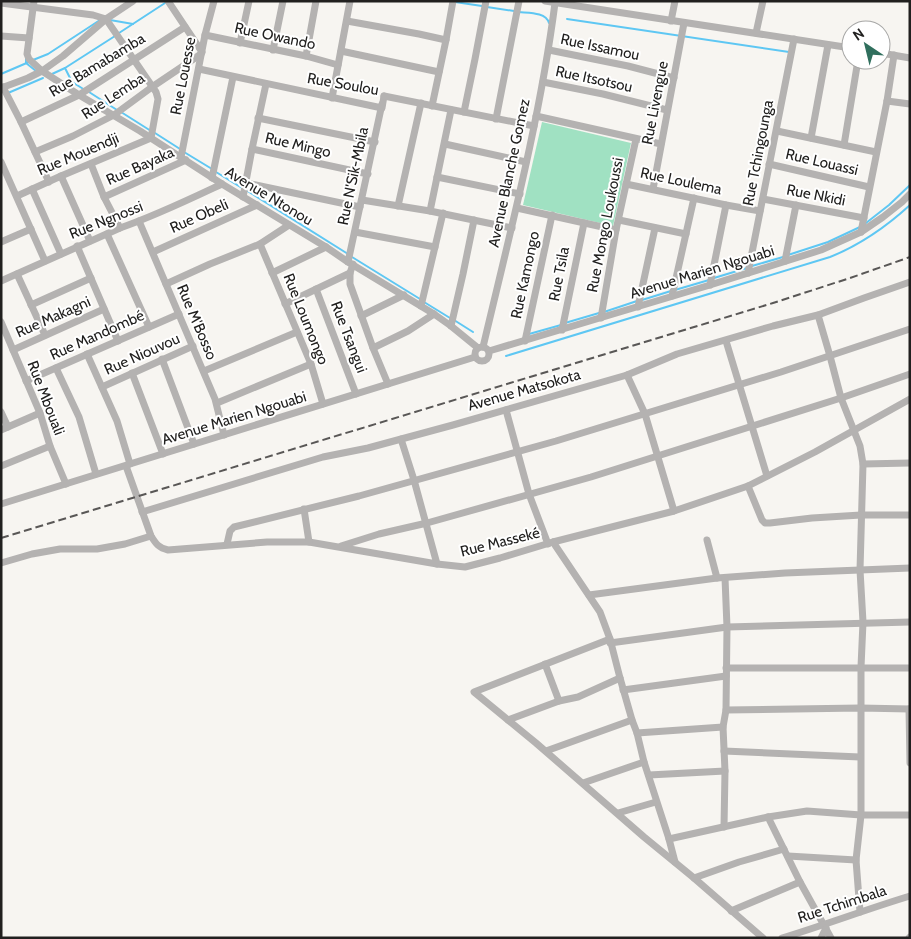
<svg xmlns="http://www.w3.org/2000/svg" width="911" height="939" font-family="Cabin,sans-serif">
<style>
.grass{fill:#a0e1c2}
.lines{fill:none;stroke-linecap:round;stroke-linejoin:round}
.stream{stroke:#5ec7f3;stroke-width:2}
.minor{stroke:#b4b2b1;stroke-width:7}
.rail{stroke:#595756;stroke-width:2;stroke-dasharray:8 4;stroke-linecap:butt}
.labels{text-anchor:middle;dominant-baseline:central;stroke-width:4;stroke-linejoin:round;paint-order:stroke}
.street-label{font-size:15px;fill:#21201f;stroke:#fff}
</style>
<rect width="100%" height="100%" fill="#f7f5f1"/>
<path class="grass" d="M542 122 631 143 613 226 523 205Z"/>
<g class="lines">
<g class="stream">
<path d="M455 2 482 6"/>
<path d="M487 7 514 11"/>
<path d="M519 12C529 13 546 12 549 23"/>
<path d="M567 19 789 52"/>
<path d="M110 20 133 24"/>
<path d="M119 33 165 3"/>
<path d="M26 58V63L36 71"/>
<path d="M33 60 48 54 100 20"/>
<path d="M1 74 29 62"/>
<path d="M52 74 65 68"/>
<path d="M85 90 72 82 65 68 115 36"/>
<path d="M89 92 117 110"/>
<path d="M8 93 43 78"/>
<path d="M121 112 151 131"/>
<path d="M155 133 180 149"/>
<path d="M184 152 212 169"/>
<path d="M216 172 242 188"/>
<path d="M246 190 348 254"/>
<path d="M866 223 889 205 910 185"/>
<path d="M788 255 828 242 860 227"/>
<path d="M352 257 420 299"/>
<path d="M752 266 783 257"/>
<path d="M714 278 747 268"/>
<path d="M675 290 709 280"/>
<path d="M642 300 671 291"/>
<path d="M424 302 450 318"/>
<path d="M604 312 637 301"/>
<path d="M454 320 473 332"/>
<path d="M565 323 599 313"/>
<path d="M529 334 561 325"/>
<path d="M506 356 830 257C860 245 886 227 910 205"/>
</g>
<g class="minor">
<path d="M34 1 27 54 29 59 42 71 79 95 140 131 222 184 326 247 348 262 434 314 451 326 478 348"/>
<path d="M168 1 202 52"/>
<path d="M545 1 851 48"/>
<path d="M1 3 93 15 106 19 156 92 158 99 151 138 61 176 17 196"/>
<path d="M347 21 419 34 446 40"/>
<path d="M671 21 675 1"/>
<path d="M756 33 763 1"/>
<path d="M205 35 306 56 338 65"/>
<path d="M1 36 29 38"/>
<path d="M240 43 249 1"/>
<path d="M273 50 283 1"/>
<path d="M549 50 628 66 674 78"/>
<path d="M341 51 439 72"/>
<path d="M881 53 910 58"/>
<path d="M306 56 316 1"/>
<path d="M199 69 382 108 384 96"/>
<path d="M543 82 603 94 667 110"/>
<path d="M3 87 21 122 49 182"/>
<path d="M1 88 28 78 42 71 63 56 106 19 133 1"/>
<path d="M384 96 534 126"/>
<path d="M332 98 350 1"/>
<path d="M887 101 910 104"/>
<path d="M432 106 446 40 453 1"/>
<path d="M464 112 475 59 486 1"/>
<path d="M536 116 661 144"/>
<path d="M258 118 375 142"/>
<path d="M496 119 519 1"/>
<path d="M21 122 79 95 185 27"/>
<path d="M777 131 876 152"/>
<path d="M811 138 828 45"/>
<path d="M445 144 526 162"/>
<path d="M844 145 858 60"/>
<path d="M252 149 368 174"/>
<path d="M35 152 73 136 114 115 152 87 201 54"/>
<path d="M181 157 205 35 214 1"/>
<path d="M1 162 45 261"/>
<path d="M91 164 104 197 120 228"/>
<path d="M769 164 869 187"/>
<path d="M61 176 90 241"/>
<path d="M437 177 520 194"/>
<path d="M212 178 233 77"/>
<path d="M246 183 360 207"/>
<path d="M626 184 726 205 760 211"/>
<path d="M32 189 61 254"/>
<path d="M653 189 684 23"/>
<path d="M104 197 186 160"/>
<path d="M243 197 252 149 266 84"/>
<path d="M763 199 864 218"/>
<path d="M362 200 430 211 512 228"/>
<path d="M398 206 421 103"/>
<path d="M517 208 616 230"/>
<path d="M430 211 451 110"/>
<path d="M619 220 686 234"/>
<path d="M139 221 215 399 224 435"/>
<path d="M355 232 435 247"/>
<path d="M861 232 887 101 894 55"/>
<path d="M107 234 149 327"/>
<path d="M1 242 31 229"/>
<path d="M260 244 311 364 323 404"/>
<path d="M77 246 118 341"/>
<path d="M153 252 257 205"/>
<path d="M785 261 796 205"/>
<path d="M348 262 382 104"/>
<path d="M353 264 350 273V284L373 348 388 384"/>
<path d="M272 273 326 247"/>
<path d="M748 273C764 195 779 117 794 39"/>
<path d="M17 274 45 335"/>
<path d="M1 281 120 228C155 216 188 200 222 184"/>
<path d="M166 284 210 264 260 244 289 225"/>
<path d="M710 285 726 205"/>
<path d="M316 289 356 394"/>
<path d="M672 296 694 198"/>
<path d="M285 304 350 273"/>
<path d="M31 305 91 278"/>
<path d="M421 306 443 213"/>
<path d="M638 307 655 228"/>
<path d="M818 315 830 356 841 398 860 446 863 464 860 570 863 622 861 667V815L856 860 860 912"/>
<path d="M361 316 404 295"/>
<path d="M601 318 616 230 636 139"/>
<path d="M1 322 40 413 50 446 66 484"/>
<path d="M451 326 463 274 474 220"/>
<path d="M562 330 584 223"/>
<path d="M525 341 552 215"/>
<path d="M726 341 767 476"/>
<circle cx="482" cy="354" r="7"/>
<path d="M483 347C510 233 540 119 555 3"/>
<path d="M373 348 408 331 434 314"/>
<path d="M13 350 104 309"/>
<path d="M489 351 710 285 821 250 861 232 883 217 902 202 910 194"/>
<path d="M87 354 117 421 130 464"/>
<path d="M162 359 194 444"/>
<path d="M56 368 79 417 96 474"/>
<path d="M204 371 297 332"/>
<path d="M132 373 163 454"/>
<path d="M627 375 645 414 674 511"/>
<path d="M26 381 179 314"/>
<path d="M102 387 193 346"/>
<path d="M217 403 311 364"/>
<path d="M506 410 529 494 548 544"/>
<path d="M1 412 8 427"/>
<path d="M1 430 40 413"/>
<path d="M401 439 414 480 437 564"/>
<path d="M863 464 910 463"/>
<path d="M1 466 50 446"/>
<path d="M126 466 151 536C156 544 159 548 168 550L267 542H309L437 564 465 567 500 558 553 542 674 511 748 486 815 452 910 399"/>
<path d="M748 486 762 520 765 523H770L812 518 861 515H910"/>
<path d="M1 504 475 357"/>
<path d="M304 509 309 542"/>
<path d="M142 512 323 457 368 448 453 425 627 375 677 354 773 326 818 315 864 298 910 282"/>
<path d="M707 540 717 578"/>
<path d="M553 542 600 612 610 639 620 678 632 720 637 733 644 762 669 839 675 862"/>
<path d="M227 544 230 531 234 527 359 496 556 441 781 372 910 329"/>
<path d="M341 546 379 534 427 523 591 477 841 398 910 374"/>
<path d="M1 563 32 554 60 549H97L125 544 151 536"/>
<path d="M589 595 717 578 785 573 910 568"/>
<path d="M610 639 474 692 536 743 644 837 694 878 763 938"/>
<path d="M610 643 727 627 910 622"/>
<path d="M545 664 559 701"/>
<path d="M726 668H910"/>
<path d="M623 690 726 676"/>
<path d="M909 709 910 763"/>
<path d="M726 710 860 708 910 709"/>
<path d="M508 720 559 701 578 697 620 678"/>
<path d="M637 733 723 727"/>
<path d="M546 751 632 720"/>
<path d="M724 751 860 757"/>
<path d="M649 775 725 771"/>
<path d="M583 783 644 762"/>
<path d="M618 813 656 802"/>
<path d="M768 817 800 882 831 938"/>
<path d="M724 827 725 771 723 727 726 710 727 627 725 578"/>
<path d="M669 839 768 817 807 811 861 815H910"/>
<path d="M788 856 856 860"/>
<path d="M694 878 739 862 784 849"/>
<path d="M731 911 800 882"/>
<path d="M782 938C825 925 867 909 910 896"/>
<path d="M821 938 826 928"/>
<path d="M909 938 910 937"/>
</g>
<path class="rail" d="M1 538 773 303 850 278 910 257"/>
</g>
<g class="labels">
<g class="street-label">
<text transform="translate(275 36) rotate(12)">Rue Owando</text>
<text transform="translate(600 47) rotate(12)">Rue Issamou</text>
<text transform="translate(97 65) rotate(-31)">Rue Bamabamba</text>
<text transform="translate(183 76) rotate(-79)">Rue Louesse</text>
<text transform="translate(594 79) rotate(12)">Rue Itsotsou</text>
<text transform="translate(343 84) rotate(10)">Rue Soulou</text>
<text transform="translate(113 96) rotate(-33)">Rue Lemba</text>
<text transform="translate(655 103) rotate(-79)">Rue Livengue</text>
<text transform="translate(298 145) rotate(13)">Rue Mingo</text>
<text transform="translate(758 153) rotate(-79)">Rue Tchingounga</text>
<text transform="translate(78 154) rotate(-23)">Rue Mouendji</text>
<text transform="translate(822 162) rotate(13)">Rue Louassi</text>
<text transform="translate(140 166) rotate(-24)">Rue Bayaka</text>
<text transform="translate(509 173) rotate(-78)">Avenue Blanche Gomez</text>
<text transform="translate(353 176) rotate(-78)">Rue N'Sik-Mbila</text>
<text transform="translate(681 181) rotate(12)">Rue Loulema</text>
<text transform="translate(816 195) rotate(11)">Rue Nkidi</text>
<text transform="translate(269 196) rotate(31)">Avenue Ntonou</text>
<text transform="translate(199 216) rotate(-24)">Rue Obeli</text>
<text transform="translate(106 220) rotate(-22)">Rue Ngnossi</text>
<text transform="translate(605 225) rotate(-79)">Rue Mongo Loukoussi</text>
<text transform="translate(702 272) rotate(-17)">Avenue Marien Ngouabi</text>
<text transform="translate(559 274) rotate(-79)">Rue Tsila</text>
<text transform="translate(525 275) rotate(-78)">Rue Kamongo</text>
<text transform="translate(53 317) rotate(-24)">Rue Makagni</text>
<text transform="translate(306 319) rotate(68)">Rue Loumongo</text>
<text transform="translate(197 322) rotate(67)">Rue M'Bosso</text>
<text transform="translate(97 335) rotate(-24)">Rue Mandombé</text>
<text transform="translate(349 337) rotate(69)">Rue Tsangui</text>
<text transform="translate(142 354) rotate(-24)">Rue Niouvou</text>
<text transform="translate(524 390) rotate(-16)">Avenue Matsokota</text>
<text transform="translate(46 398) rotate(69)">Rue Mbouali</text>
<text transform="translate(234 418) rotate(-17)">Avenue Marien Ngouabi</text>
<text transform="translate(500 542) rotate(-14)">Rue Masseké</text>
<text transform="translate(842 904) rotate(-18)">Rue Tchimbala</text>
</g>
</g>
<rect width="911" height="939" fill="none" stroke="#21201f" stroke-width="5"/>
<g transform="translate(866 45) rotate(325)"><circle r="24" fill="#ffffff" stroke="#a6a6a5"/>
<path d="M0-4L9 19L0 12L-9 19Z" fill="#306f5d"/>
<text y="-8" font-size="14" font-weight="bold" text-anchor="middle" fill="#21201f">N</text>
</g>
</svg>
